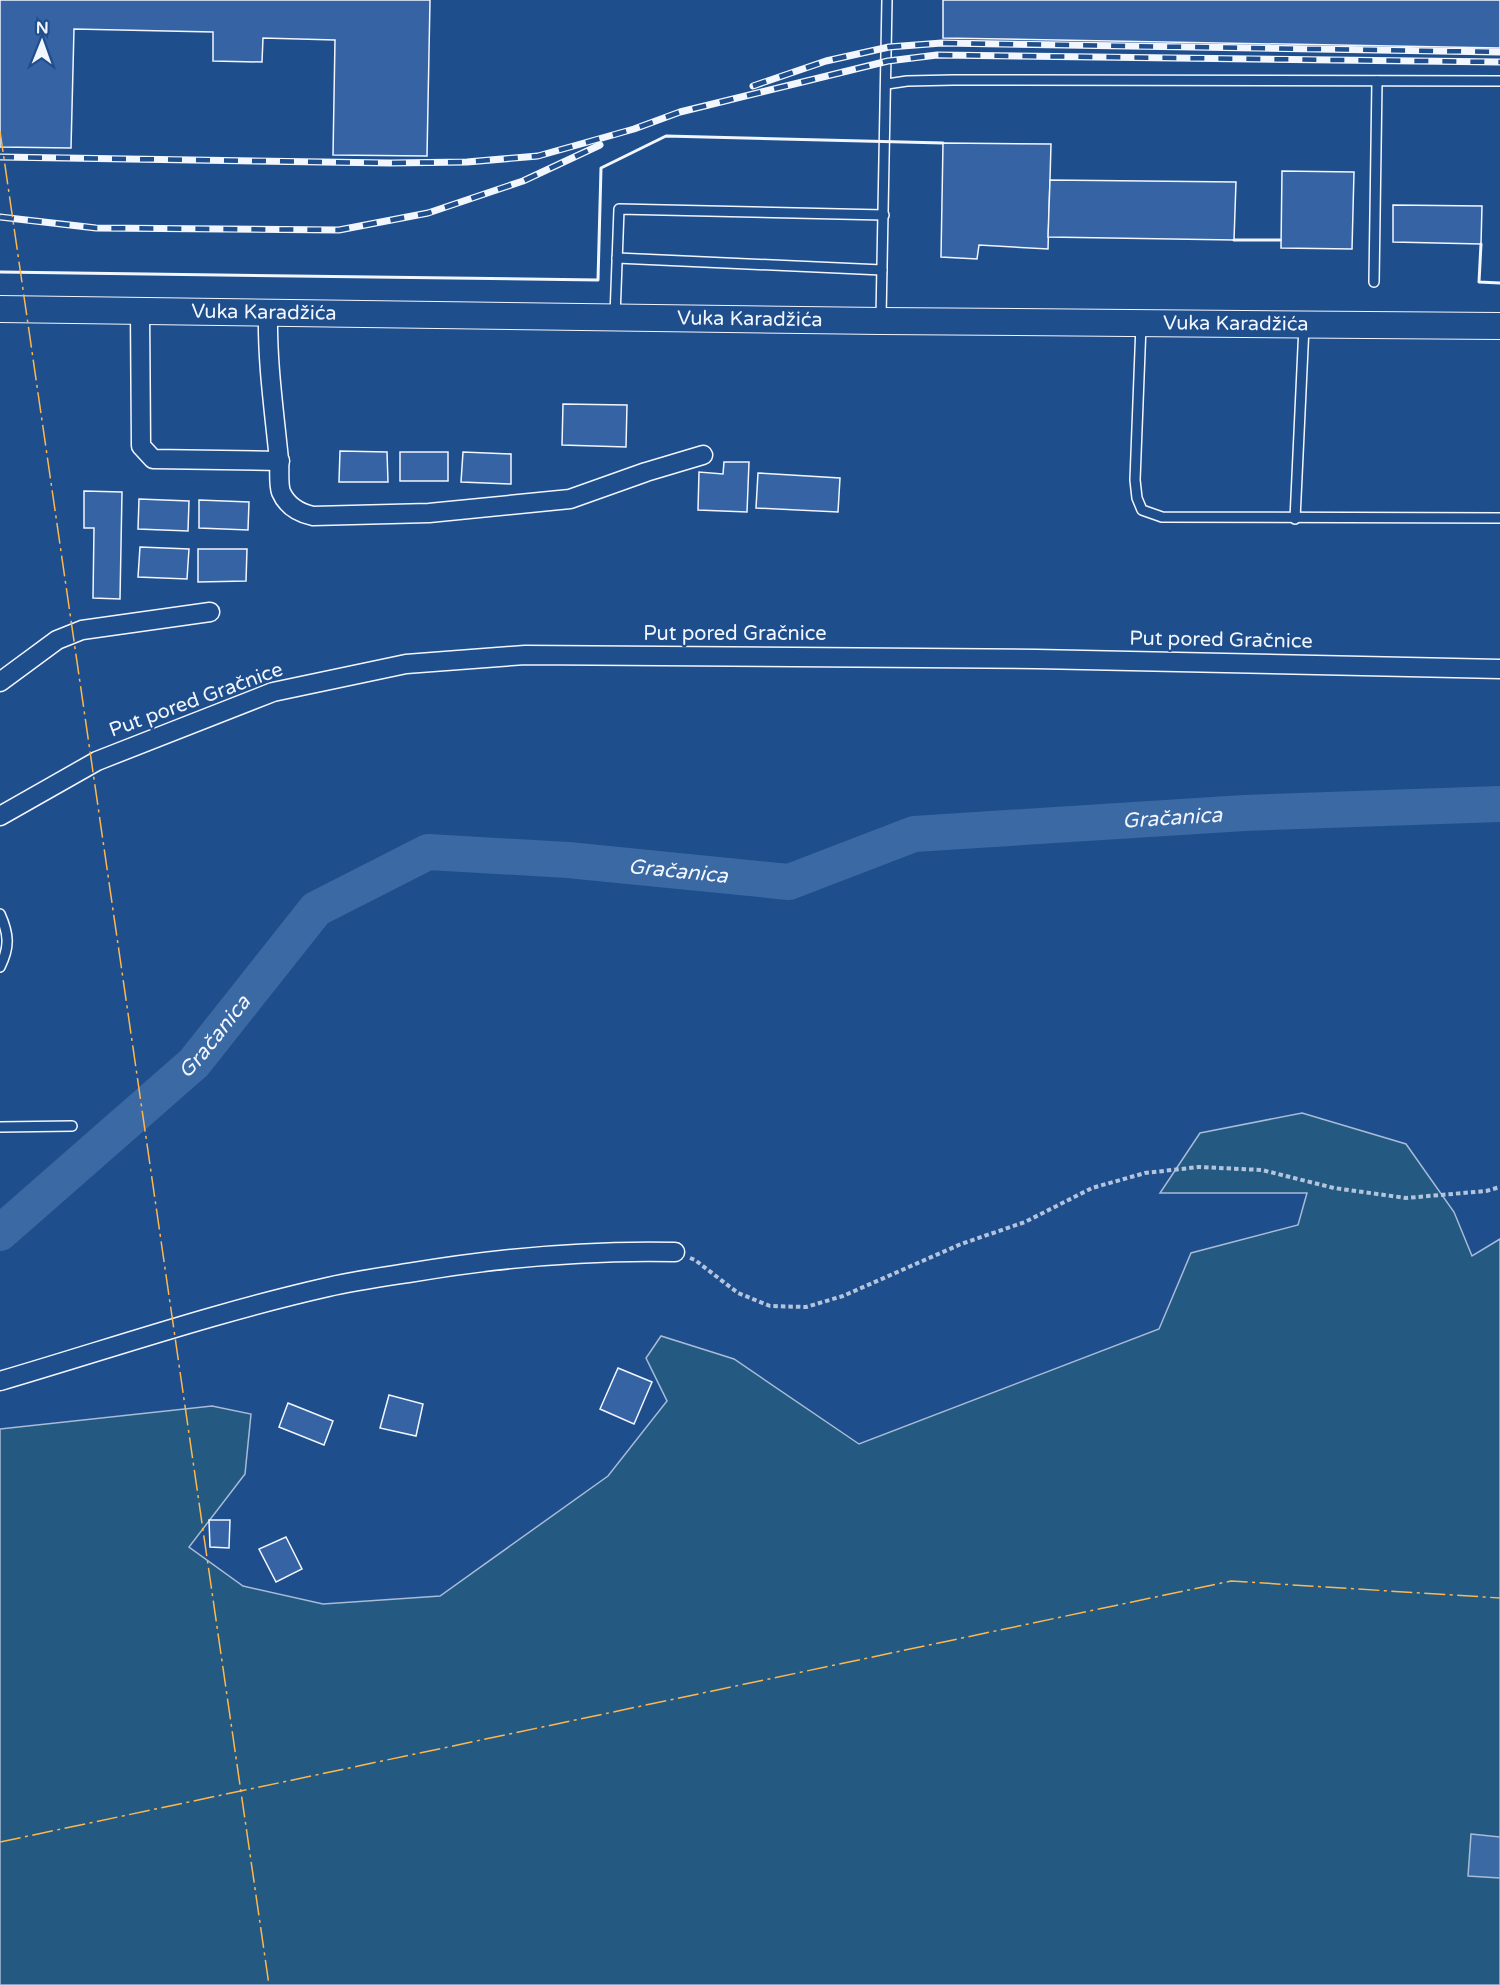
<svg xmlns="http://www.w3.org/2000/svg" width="1500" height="1985" font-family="'Varela Round',sans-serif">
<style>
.green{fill:#245a82;stroke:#a8bbd7;stroke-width:1.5}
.water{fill:#3b69a3;stroke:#a8bbd7;stroke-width:1.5}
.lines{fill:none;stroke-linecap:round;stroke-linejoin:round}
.river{stroke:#3b69a3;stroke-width:36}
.building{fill:#3563a3;stroke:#f2f6ff;stroke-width:1.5}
.lane-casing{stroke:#f2f6ff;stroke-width:12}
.street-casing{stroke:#f2f6ff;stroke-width:21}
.secondary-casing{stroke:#f2f6ff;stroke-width:28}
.path{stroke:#b3c4dc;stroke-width:4;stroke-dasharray:4.5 3;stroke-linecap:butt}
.lane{stroke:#1f4e8c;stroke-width:9}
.street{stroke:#1f4e8c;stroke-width:18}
.secondary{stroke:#1f4e8c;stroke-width:26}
.rail-casing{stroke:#f2f6ff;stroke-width:7}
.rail{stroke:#1f4e8c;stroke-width:4.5;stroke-dasharray:14;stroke-linecap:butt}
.wall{stroke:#f2f6ff;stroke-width:3}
.power{stroke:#ffb74d;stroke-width:1.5;stroke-dasharray:21 4.5 3 4.5;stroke-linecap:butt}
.labels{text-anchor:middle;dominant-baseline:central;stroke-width:4.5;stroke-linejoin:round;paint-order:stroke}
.street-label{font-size:20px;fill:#f2f6ff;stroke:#1f4e8c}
.water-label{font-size:21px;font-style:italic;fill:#f2f6ff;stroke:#1f4e8c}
</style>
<rect width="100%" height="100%" fill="#1f4e8c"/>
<path class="green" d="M1302 1113 1406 1144 1454 1212 1472 1256 1500 1239V1985H0V1429L212 1406 251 1414 245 1474 189 1547 243 1586 323 1604 440 1596 608 1476 667 1401 646 1358 661 1336 734 1359 859 1444 1159 1329 1191 1253 1298 1225 1307 1193H1160L1200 1133Z"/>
<path class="water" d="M1471 1834 1500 1837V1878L1468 1876Z"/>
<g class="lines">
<path class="river" id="s1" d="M0 1233 194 1063 316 909 428 852 568 860 789 882 914 834 1244 813 1500 804"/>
</g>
<g class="building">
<path d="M0 0H430L427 156 333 155 335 40 263 38 262 62 213 61V32L74 29 71 148 0 147Z"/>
<path d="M943 0H1500V48L943 38Z"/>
<path d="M943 143 1051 144 1048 249 979 245 977 259 941 257Z"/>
<path d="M1282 171 1354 172 1352 249 1281 248Z"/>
<path d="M1050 180 1236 182 1234 240 1048 237Z"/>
<path d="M1393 205 1482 206 1481 244 1393 242Z"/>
<path d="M563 404 627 405 626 447 562 445Z"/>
<path d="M340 451 387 452 388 482H339Z"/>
<rect x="400" y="452" width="48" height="29"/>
<path d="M463 452 511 454V484L461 482Z"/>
<path d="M724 462H749L747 512 698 510 699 472 723 474Z"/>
<path d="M758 473 840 478 838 512 756 508Z"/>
<path d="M84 491 122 492 120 599 93 598 94 528H84Z"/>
<path d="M139 499 189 501 188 531 138 529Z"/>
<path d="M199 500 249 502 248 530 199 528Z"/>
<path d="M140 547 189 549 187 579 138 577Z"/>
<path d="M198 549H247L246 581 198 582Z"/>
<path d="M618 1368 652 1382 634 1424 600 1409Z"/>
<path d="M389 1395 423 1404 416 1436 380 1428Z"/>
<path d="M288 1403 333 1421 324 1445 279 1427Z"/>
<path d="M209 1520H230L229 1548 210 1547Z"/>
<path d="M286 1537 302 1569 276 1582 259 1549Z"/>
</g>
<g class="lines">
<g class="lane-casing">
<g id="lane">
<path d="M887 84 907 81 953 80 1500 81"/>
<path d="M617 258 882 270"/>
<path d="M1374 282 1377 81"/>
<path d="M615 316 619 209 884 215"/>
<path d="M881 318 887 0"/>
<path d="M1141 325 1135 480 1137 498 1142 510 1162 517 1500 518"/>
<path d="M1295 519 1304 326"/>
<path d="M0 914C9 934 10 947 0 967"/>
<path d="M0 1127 72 1126"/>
</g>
</g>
<g class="street-casing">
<g id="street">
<path d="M140 311 141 446 153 459 280 461"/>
<path d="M268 312C267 362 274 410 279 460 280 470 278 483 281 492 287 506 299 513 313 516L429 513 570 499 646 472 703 455"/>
<path d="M0 682 57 640 82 630 210 612"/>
<path d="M0 816 97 761 273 692 406 664 525 655 1036 659 1500 669"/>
<path d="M0 1381C109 1349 217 1312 328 1287 354 1281 382 1277 408 1273 497 1258 585 1250 675 1252"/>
</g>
</g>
<g class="secondary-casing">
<g id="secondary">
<path id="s2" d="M0 309 881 321 1500 326"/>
</g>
</g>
<path class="path" d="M690 1258 695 1260 738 1293 770 1306 806 1307 843 1296 961 1244 1025 1222 1092 1188 1145 1173 1199 1167 1262 1170 1334 1188 1406 1198 1486 1191 1500 1187"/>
<use href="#lane" class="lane"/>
<use href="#street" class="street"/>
<use href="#secondary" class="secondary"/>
<g class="rail-casing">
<g id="rail">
<path d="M753 86 826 61 889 47 942 43 1500 52"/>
<path d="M0 157 390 163 467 162 538 156 634 129 680 112 888 61 937 55 1500 62"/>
<path d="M0 217 96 228 339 230 428 213 523 181 600 145"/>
</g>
</g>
<use href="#rail" class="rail"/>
<g class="wall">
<path d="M1234 240H1280"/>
<path d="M1481 244 1479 282 1500 283"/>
<path d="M0 272 598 280 601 168 666 136 943 143"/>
</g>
<g class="power">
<path d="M0 131 269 1985"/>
<path d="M0 1842 1231 1581 1500 1598"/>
</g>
</g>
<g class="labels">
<g class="street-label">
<text stroke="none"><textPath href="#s2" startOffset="264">Vuka Karadžića</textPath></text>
<text stroke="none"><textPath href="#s2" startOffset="750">Vuka Karadžića</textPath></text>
<text stroke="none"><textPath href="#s2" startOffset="1236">Vuka Karadžića</textPath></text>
<text x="735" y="634">Put pored Gračnice</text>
<text transform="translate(1221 640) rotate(1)">Put pored Gračnice</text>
<text transform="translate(196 700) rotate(-20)">Put pored Gračnice</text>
</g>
<g class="water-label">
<text stroke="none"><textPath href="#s1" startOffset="1335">Gračanica</textPath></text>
<text stroke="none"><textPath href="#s1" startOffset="831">Gračanica</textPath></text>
<text stroke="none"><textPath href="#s1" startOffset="291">Gračanica</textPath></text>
</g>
</g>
<g transform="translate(42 42) rotate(1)" stroke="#1f4e8c" stroke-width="4.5" paint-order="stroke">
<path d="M0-4.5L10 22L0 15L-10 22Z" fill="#f2f6ff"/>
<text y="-9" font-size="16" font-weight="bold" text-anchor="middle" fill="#f2f6ff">N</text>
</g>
</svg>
